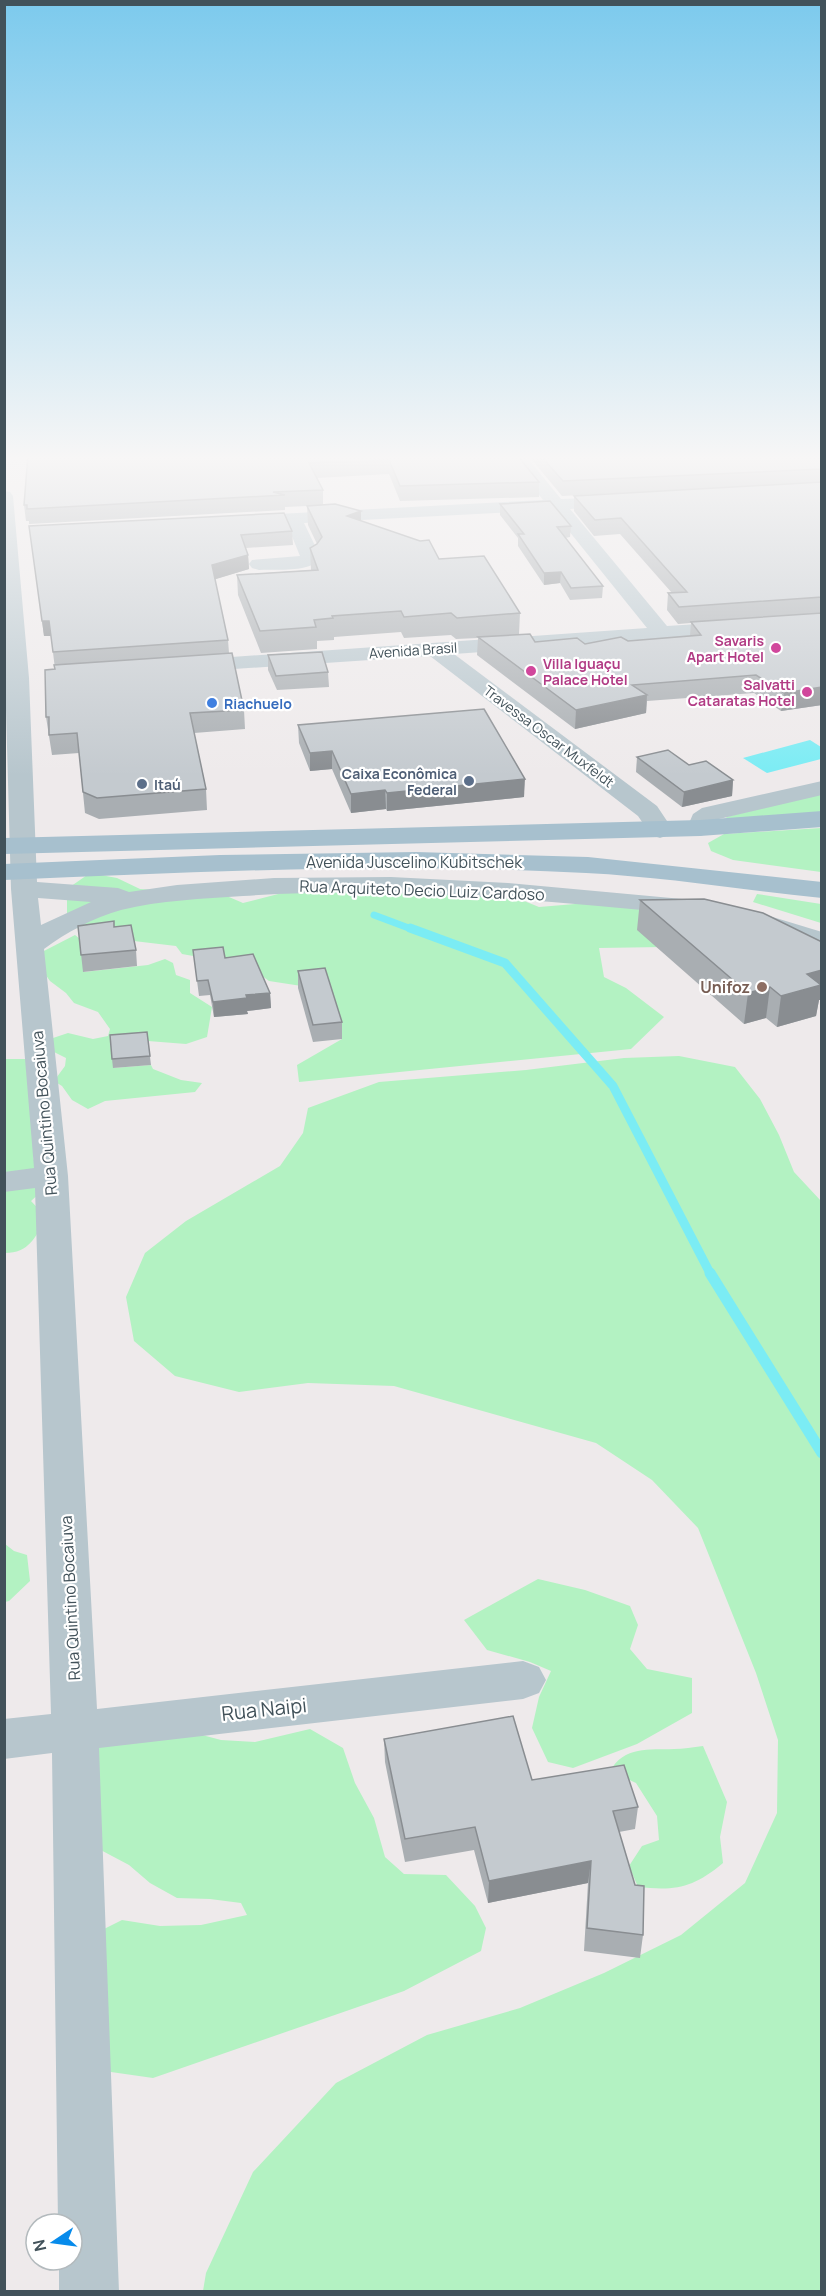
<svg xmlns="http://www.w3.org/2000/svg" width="826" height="2296" font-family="Manrope,sans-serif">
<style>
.green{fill:#b3f2c2}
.water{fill:#7becf4}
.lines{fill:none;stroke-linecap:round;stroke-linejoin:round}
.stream-far2{stroke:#7becf4;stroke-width:7}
.stream-far1{stroke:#7becf4;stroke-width:9}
.stream{stroke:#7becf4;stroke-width:11}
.minor{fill:#b7c6cd;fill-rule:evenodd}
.major{fill:#a7c0ce;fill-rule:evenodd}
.wall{fill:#a9aeb2}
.shaded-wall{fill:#898d91}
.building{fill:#c4cacf;stroke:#898d91;stroke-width:1.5}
.hotel-dot{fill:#d1479c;stroke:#fff;stroke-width:2}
.shop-dot{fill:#3f7fe0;stroke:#fff;stroke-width:2}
.service-dot{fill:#5c6f8a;stroke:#fff;stroke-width:2}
.education-dot{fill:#8d6e63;stroke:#fff;stroke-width:2}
.labels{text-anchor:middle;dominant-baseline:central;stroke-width:4.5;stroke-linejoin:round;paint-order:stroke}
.far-hotel-label{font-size:14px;font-weight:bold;fill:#b23c85;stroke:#fff;text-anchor:end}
.far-street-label{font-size:14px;fill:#42525a;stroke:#fff}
.far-shop-label{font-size:14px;font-weight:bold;fill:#366cbe;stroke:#fff;text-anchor:start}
.far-service-label{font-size:14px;font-weight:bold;fill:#4e5e75;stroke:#fff;text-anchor:end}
.street-label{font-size:16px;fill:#42525a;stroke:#fff}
.education-label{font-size:16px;font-weight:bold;fill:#785e54;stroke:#fff;text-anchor:end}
.near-street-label{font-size:20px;fill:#42525a;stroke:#fff}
</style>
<rect width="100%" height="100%" fill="#eeeaeb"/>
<g class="green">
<path d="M821 793V815L728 820 726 817Z"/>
<path d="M821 828V872L733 860 711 851 708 843 724 834Z"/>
<path d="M90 873 117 878 140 889 222 894 243 903 282 893 323 887 502 892 539 907 611 901 659 907 663 947 599 948 604 977 626 988 664 1017 631 1049 299 1082 297 1065 342 1039 308 987 269 981 249 966 182 954 176 946 100 937 74 927 67 913V889Z"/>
<path d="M757 894 821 904V923L753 902Z"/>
<path d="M75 935 80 939 84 972 148 965 165 959 173 963 176 975 190 980V993L212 1007 207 1037 186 1044 148 1041 113 1068 151 1065 153 1069 181 1080 202 1083 195 1092 105 1101 88 1109 72 1100 62 1086 54 1081 65 1066 66 1058 50 1050 47 1040 68 1033 93 1039 108 1036 110 1029 98 1012 74 1003 66 993 50 981 40 967V953Z"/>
<path d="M679 1056 735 1067 760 1099 779 1135 794 1172 821 1201V2291H203L206 2273 253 2172 336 2083 427 2035 520 2008 604 1973 681 1935 745 1883 777 1813 778 1740 756 1673 698 1528 652 1480 596 1443 394 1386 308 1383 239 1392 175 1376 134 1341 126 1297 145 1253 186 1221 280 1166 303 1133 308 1108 379 1082 526 1070 624 1058Z"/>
<path d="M4 1059H26L43 1130C21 1170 43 1155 44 1189L31 1201 46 1217C36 1237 29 1253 5 1253Z"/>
<path d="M5 1544 14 1551 27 1555 30 1581 9 1601 5 1602Z"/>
<path d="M538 1579 585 1590 630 1606 638 1625 630 1649 647 1669 692 1678V1713L637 1744 573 1768 548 1762 532 1728 539 1697 551 1671 530 1662 487 1650 464 1620Z"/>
<path d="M310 1729 343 1748 355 1783 374 1818 385 1857 404 1874 446 1875 475 1906 486 1928 481 1951 404 1991 153 2078 104 2071 90 1936 122 1920 160 1926 201 1925 247 1915 241 1903 210 1899 177 1898 150 1883 129 1865 95 1847 96 1740 187 1731 221 1740 255 1742Z"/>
<path d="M703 1746 727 1802 720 1837 723 1863C693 1888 676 1891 638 1887L629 1866 642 1846 659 1840 657 1816 636 1783 610 1771C624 1746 649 1750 674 1749 683 1749 693 1747 703 1746Z"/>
</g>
<path class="water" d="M810 740 821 747V759L767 773 743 758Z"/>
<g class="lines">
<path class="stream-far2" d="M374 915 414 930"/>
<path class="stream-far1" d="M410 928 505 963 613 1086 711 1275"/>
<path class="stream" d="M710 1273 822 1453"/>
<g class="minor">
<path d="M508 455H525L561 499 625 497 628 501 625 505 619 506 570 509 667 626 822 616V628L454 654 657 806 673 830 669 835 660 838 651 835 638 816 430 656 189 672 181 671 178 666 181 661 189 660 647 628 552 510 304 523 321 558C310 573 276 569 259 570L252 568 249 564 252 560 300 556 287 524 242 526 236 525 233 521 236 517 242 516 543 500Z"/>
<path d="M4 491 10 492 13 496 29 678 37 882 118 888 129 892 177 885 274 878 391 877 508 883 693 900 697 906 693 912 683 914C537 900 390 886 243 896 203 899 160 900 121 910 93 918 67 932 44 949L68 1176 97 1709 523 1661 539 1667 546 1680 539 1693 523 1699 99 1748 119 2292H59V2260H72V2224H58L52 1753 4 1759V1719L51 1714 35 1188 4 1192V1172L34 1168 11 889 4 639ZM38 898 91 902 41 925Z"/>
<path d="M822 781V795L719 819 714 822 709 833 700 836 691 833 687 828 693 814 702 808Z"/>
<path d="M766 915 822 932V949L756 929 752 923 756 917Z"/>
</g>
<g class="major">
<path d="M822 811V827L700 836 4 854V838L700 820Z"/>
<path d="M416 852 588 857 822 882V898C743 890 665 877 586 873 392 862 198 872 4 880V864L220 855Z"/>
</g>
</g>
<g class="wall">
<path d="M28 455H517L539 482V497L400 501 389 474 317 478 323 490V505L361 511V521L439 559 520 613 519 634 535 642 585 644 690 636 691 623 678 624 667 610 668 593H672L620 534 594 536 574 511V496L658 491 562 496 528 455H822V705L781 711 754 693 647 701 646 713 575 729 477 655 478 638 456 639 451 635 404 638 401 632 334 637V640L317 641V649L261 653 238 595 237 575 311 570 310 548 317 544 308 525 307 506 285 507V510L29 524V521H26L24 505Z"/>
<path d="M500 504 571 526 570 537 565 538 603 586 602 598 570 600 560 583 544 585 518 546V538L500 515Z"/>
<path d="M29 526 292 531 293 545 246 548 248 555 249 569 215 579 228 640 229 653 244 710 245 729 194 733 206 789 207 810 99 819 85 813 79 753 52 755 46 717 55 669 51 636H44Z"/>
<path d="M268 655 328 672 329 687 277 690 268 670Z"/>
<path d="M298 725 524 797 387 811 386 809 351 813 332 769 310 771 299 743Z"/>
<path d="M637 757 689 765 733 780 732 796 682 807 636 772Z"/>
<path d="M640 900 822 942V1000H819L816 1016 777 1027 766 1018 744 1024 637 930Z"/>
<path d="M78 926 136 950 137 966 83 972Z"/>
<path d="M193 950 225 958 270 993 271 1008 247 1011 248 1014 214 1017 210 995 199 996Z"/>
<path d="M298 971 342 1022V1039L313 1042 298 988Z"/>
<path d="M147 1032 151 1065 113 1068 112 1059Z"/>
<path d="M384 1739 532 1780 638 1807 635 1829 619 1832 643 1935 640 1958 584 1951 588 1883 488 1903 474 1850 405 1862 385 1762Z"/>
</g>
<g class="shaded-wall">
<path d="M361 511V530L347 516Z"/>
<path d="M248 555 249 569 213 580 212 565Z"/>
<path d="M561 572 560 583 544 585V573Z"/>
<path d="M42 621H49L51 636H44Z"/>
<path d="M822 687V705L781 711 784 693Z"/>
<path d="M647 695 646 713 575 729 576 710Z"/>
<path d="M332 751V769L310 771V753Z"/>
<path d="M525 779 524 797 387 811V793Z"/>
<path d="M733 780 732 796 682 807 684 792Z"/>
<path d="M385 790 386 809 351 813V794Z"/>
<path d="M822 970V1000H819L816 1016 777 1027 781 996 807 974Z"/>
<path d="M770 987 766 1018 744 1024 748 993Z"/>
<path d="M270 993 271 1008 247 1011 248 1014 214 1017 213 1002 246 995Z"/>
<path d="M591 1861 588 1883 488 1903 489 1881Z"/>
</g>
<g class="building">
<path d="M28 455H517L539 482 400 486 389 460 309 463 323 490 273 492 285 495 27 509V505H24Z"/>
<path d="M540 455H822V469L563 481Z"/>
<path d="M822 482V597L679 607 668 593 687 592 621 518 595 520 574 496Z"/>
<path d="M550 501 571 526 557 527 603 586 571 588 561 572 544 573 518 534H524L500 504Z"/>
<path d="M335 504 361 511 347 516 420 541 429 540 439 559 484 556 520 613 457 618 451 613 404 617 401 611 332 616 333 618 314 620 316 627 260 631 237 575 318 570 310 548 317 544 322 537 307 506Z"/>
<path d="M284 513 292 531 241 535 248 555 212 565 228 640 53 652 49 621H42L29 526Z"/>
<path d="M822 613V687L784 693 756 675 632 685 647 695 576 710 478 637 530 634 535 642 577 638 585 644 621 637 628 641 701 635 691 622Z"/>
<path d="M322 652 328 672 276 676 268 655Z"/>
<path d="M232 653 244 710 190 713 206 789 97 798 83 792 77 733 49 735V717H46L45 670 55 669 54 665Z"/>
<path d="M484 709 525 779 387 793 385 790 351 794 332 751 310 753 298 725Z"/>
<path d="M668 750 689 765 706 761 733 780 684 792 637 757Z"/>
<path d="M704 899 763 913 822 942V970L807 974 821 985 781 996 770 987 748 993 640 900Z"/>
<path d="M114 921V927L131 925 136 950 81 955 78 926Z"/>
<path d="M223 947 225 958 253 954 270 993 246 995 247 998 213 1002 208 980 197 981 193 950Z"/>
<path d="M325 968 342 1022 313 1025 298 971Z"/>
<path d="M147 1032 150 1056 112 1059 110 1035Z"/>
<path d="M513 1716 532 1780 624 1765 638 1807 613 1811 635 1885 644 1886 643 1935 587 1928 591 1861 489 1881 475 1827 405 1839 384 1739Z"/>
</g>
<linearGradient id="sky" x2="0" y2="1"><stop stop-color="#7ccaed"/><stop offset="0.59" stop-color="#f7f6f6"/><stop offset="1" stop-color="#f7f6f6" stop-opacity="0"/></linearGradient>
<rect width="826" height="776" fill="url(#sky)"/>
<g class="hotel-dot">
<circle cx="776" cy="648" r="6"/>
<circle cx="531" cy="671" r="6"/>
<circle cx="807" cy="692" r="6"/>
</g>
<circle class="shop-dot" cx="212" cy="703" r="6"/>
<g class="service-dot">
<circle cx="469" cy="781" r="6"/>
<circle cx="142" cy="784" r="6"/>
</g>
<circle class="education-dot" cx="762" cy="987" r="6"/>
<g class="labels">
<g class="far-hotel-label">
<text x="764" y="640">Savaris<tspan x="764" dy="16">Apart Hotel</tspan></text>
<text x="543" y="663" text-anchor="start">Villa Iguaçu<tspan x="543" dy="16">Palace Hotel</tspan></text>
<text x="795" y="684">Salvatti<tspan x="795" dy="16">Cataratas Hotel</tspan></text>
</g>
<g class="far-street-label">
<text transform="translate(413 650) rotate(-4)">Avenida Brasil</text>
<text transform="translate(549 736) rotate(37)">Travessa Oscar Muxfeldt</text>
</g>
<g class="far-shop-label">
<text x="224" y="703">Riachuelo</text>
</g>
<g class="far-service-label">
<text x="457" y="773">Caixa Econômica<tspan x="457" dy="16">Federal</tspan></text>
<text x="154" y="784" text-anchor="start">Itaú</text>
</g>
<g class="street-label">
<text x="414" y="862">Avenida Juscelino Kubitschek</text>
<text transform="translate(422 890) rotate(2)">Rua Arquiteto Decio Luiz Cardoso</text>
<text transform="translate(44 1113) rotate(-95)">Rua Quintino Bocaiuva</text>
<text transform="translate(70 1598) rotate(-93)">Rua Quintino Bocaiuva</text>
</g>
<g class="education-label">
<text x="750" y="987">Unifoz</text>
</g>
<g class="near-street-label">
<text transform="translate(264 1709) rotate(-6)">Rua Naipi</text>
</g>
</g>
<rect width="826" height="2296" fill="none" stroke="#42525a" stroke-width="12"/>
<g transform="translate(54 2242) rotate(257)"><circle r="28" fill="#ffffff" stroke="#b3babd" stroke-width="1.5"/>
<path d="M0-4.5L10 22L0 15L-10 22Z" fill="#078beb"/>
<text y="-9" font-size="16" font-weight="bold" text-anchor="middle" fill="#42525a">N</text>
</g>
</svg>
